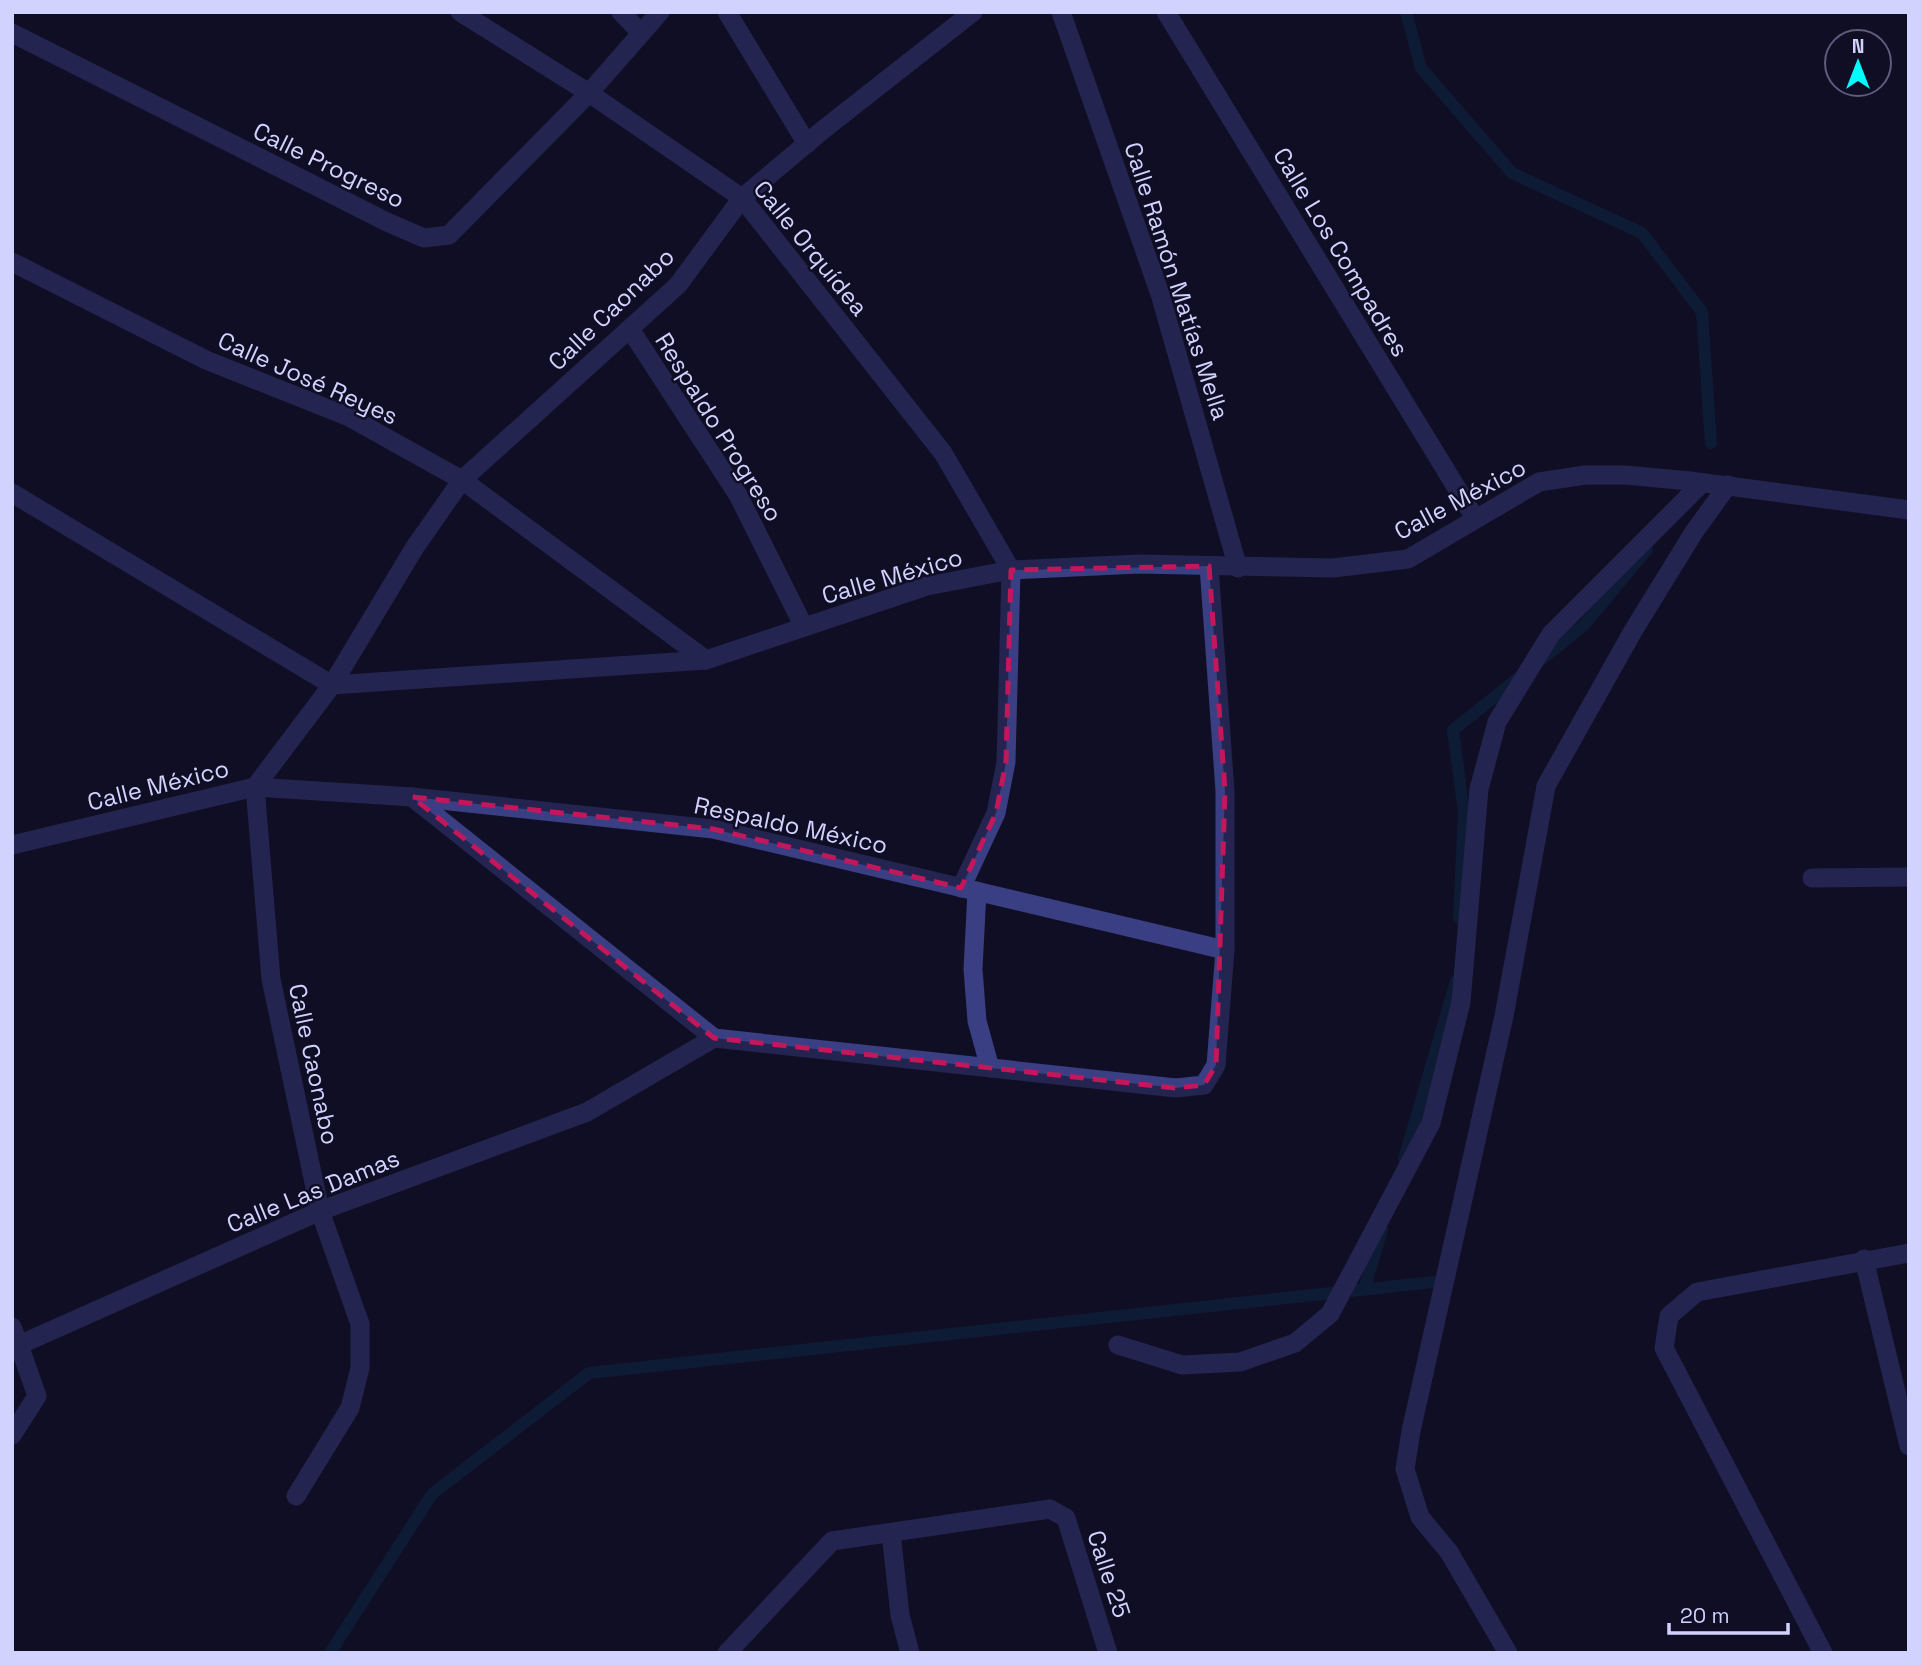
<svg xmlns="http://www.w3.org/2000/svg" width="1921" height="1665" font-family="'Space Grotesk',sans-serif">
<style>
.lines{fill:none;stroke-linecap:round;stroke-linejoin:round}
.stream{stroke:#0d2a49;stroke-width:12}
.service{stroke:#3a3e83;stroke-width:19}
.minor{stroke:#3a3e83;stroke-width:19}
.tertiary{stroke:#3a3e83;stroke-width:19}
.marked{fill:none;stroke:#c2185b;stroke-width:5;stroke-dasharray:14 9;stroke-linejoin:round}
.labels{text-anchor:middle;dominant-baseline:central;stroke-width:5;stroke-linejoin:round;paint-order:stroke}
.street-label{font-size:24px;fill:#d2d2ff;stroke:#100e24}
</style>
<rect width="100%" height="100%" fill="#100e24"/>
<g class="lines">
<g class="stream">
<path d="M1406 12 1421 68 1512 173 1642 233 1702 312 1711 443"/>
<path d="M1541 660 1584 625 1647 550"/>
<path d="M1459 918 1464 813 1453 730 1521 676"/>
<path d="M1404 1159 1456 981"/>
<path d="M1364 1290 1382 1230"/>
<path d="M330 1653 432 1494 589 1373 1443 1281"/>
</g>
<g class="service">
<path d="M1812 878 1909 877"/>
<path d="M1864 1259 1909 1446"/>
<path d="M1823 1653 1664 1348 1669 1316 1697 1292 1909 1253"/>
</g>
<g class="minor">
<path d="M460 12 589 93 742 198 943 453 1011 570 1006 762 996 813 961 888"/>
<path d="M621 12 640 32"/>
<path d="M727 12 807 144"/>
<path d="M1061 12 1160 294 1238 568"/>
<path d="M1166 12 1475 518"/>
<path d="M12 33 387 222 424 238 449 235 589 93 660 12"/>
<path d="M12 262 206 360 349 417 462 480 706 660"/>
<path d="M630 329 738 495 804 627"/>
<path d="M12 493 332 685 415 547 462 480 678 285 742 198 824 129 973 12"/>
<path d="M412 797 714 1038 1176 1088 1204 1085 1216 1065 1225 950V791L1209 566"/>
<path d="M977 891 973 969 977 1021 990 1068"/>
<path d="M12 1327 19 1345"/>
<path d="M1118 1345 1182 1365 1240 1362 1295 1343 1330 1314 1431 1123 1461 1002 1479 789 1497 722 1551 634 1702 483"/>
<path d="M12 1435 37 1396 19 1345 320 1211 587 1112 714 1038"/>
<path d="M296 1496 350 1408 360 1368V1324L320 1211 271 979 255 787 412 797 713 829 1225 950"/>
<path d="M891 1533 900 1615 910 1653"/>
<path d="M727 1653 832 1541 1050 1509 1066 1518 1108 1653"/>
<path d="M1508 1653 1449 1552 1420 1517 1405 1469 1411 1431 1504 1016 1546 786 1633 631 1694 532 1728 485"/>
</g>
<path class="tertiary" d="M12 845 255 787 332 685 706 660 927 586 1011 570 1139 564 1333 568 1408 559 1539 482 1585 475H1625L1690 481 1909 510"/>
</g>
<path d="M0 0H1921V1665H0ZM1209 566 1225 791 1216 1065 1204 1085 1176 1088 714 1038 412 797 713 829 961 888 996 813 1006 762 1011 570Z" fill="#100e24" fill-opacity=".55" fill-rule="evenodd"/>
<path class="marked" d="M1209 566 1225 791 1216 1065 1204 1085 1176 1088 714 1038 412 797 713 829 961 888 996 813 1006 762 1011 570Z"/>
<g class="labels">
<g class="street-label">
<text transform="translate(329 165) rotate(26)">Calle Progreso</text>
<text transform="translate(811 248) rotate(51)">Calle Orquídea</text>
<text transform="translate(1341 252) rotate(59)">Calle Los Compadres</text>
<text transform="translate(1177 281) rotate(72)">Calle Ramón Matías Mella</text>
<text transform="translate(611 309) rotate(-44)">Calle Caonabo</text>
<text transform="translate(308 378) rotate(24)">Calle José Reyes</text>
<text transform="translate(719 427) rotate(58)">Respaldo Progreso</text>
<text transform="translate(1460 499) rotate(-28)">Calle México</text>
<text transform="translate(892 576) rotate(-16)">Calle México</text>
<text transform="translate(158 785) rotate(-14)">Calle México</text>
<text transform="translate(791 825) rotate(12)">Respaldo México</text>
<text transform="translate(314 1064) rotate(78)">Calle Caonabo</text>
<text transform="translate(313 1191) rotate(-22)">Calle Las Damas</text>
<text transform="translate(1109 1574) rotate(72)">Calle 25</text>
</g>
</g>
<rect width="1921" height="1665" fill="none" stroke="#d2d2ff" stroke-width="28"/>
<g transform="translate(1858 63)"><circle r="33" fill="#100e24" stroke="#5e5c7c" stroke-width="2"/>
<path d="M0-5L12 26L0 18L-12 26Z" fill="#02fbfb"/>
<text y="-10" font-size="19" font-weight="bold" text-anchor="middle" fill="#d2d2ff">N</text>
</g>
<path d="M1669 1623v10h119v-10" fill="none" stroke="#d2d2ff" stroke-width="3.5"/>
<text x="1680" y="1623" font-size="21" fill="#d2d2ff" stroke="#100e24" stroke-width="5" paint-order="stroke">20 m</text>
</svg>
